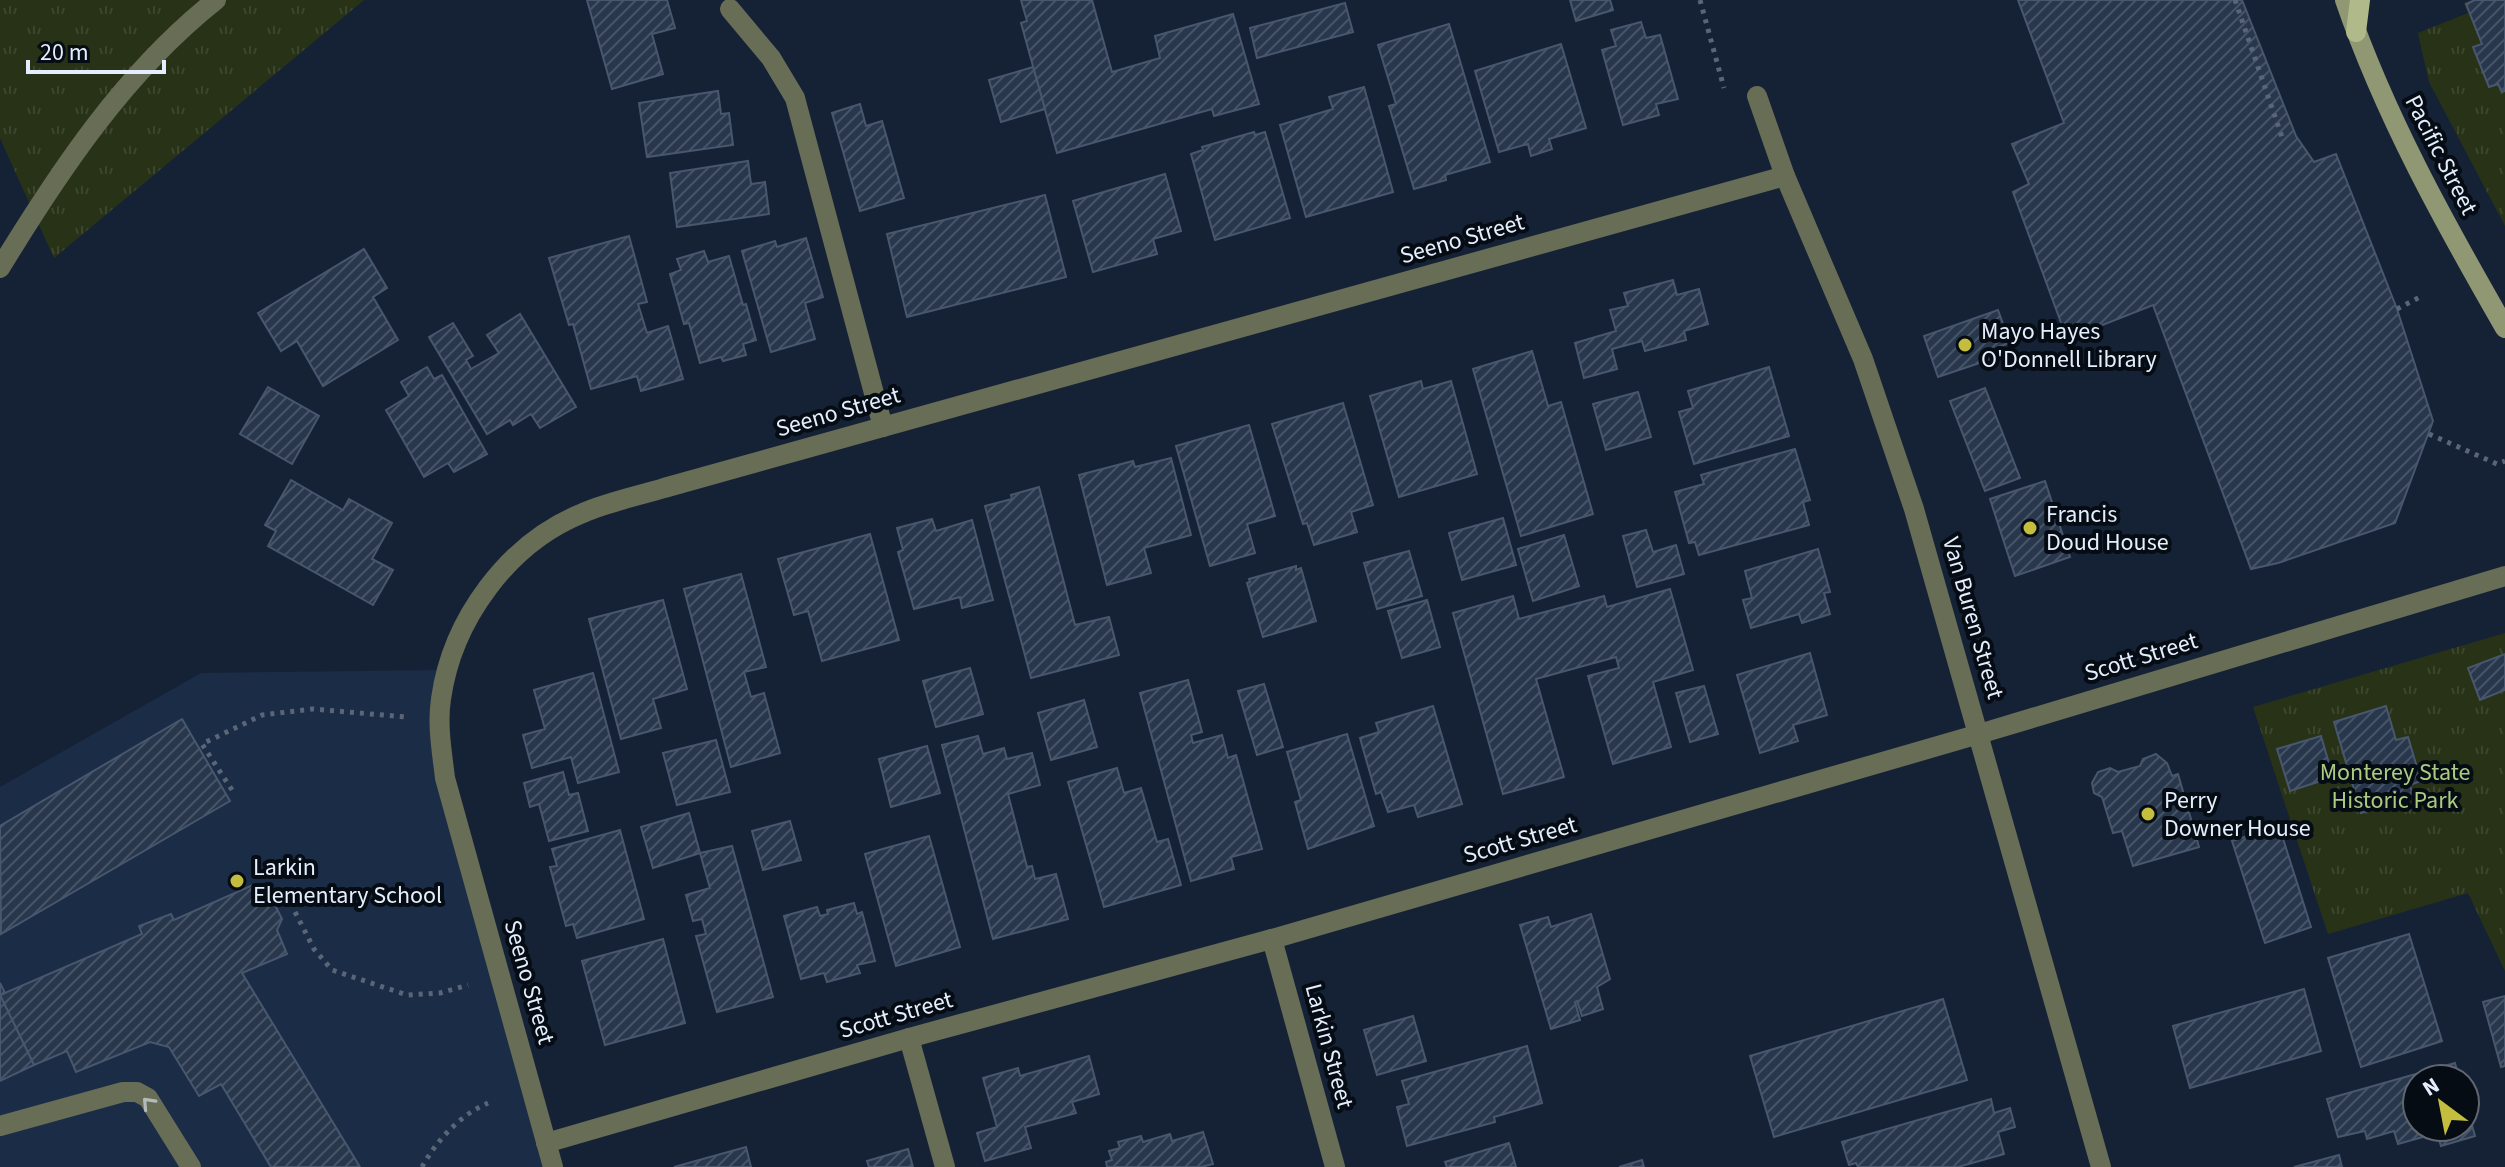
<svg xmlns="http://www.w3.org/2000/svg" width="2505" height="1167" font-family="'Source Sans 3',sans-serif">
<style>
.built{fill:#1b2c46}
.park{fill:url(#park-tufts)}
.building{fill:url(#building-hatch);stroke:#48576e;stroke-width:2}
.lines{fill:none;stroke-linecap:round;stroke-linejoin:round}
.path{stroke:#5a6577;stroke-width:5;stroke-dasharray:4 6;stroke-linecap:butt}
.lane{stroke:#686d56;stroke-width:20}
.street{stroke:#686d56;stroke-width:20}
.secondary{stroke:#909873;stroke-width:20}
.primary{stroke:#afb98a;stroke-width:20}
.oneway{stroke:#b3baba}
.poi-dot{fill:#c4bd3e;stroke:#060c14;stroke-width:3}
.labels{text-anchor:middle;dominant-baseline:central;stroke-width:8;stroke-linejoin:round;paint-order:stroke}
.street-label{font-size:24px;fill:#e5eefc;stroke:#060c14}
.poi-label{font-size:24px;fill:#e5eefc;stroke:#060c14;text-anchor:start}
.park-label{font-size:24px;fill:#abcc80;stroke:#060c14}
</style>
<defs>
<pattern id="park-tufts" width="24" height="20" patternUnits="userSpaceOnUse" patternTransform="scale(2)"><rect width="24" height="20" fill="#273217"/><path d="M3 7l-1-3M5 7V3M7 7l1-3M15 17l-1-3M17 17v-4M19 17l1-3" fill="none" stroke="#3c462e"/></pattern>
<pattern id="building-hatch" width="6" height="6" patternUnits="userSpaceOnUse" patternTransform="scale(2)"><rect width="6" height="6" fill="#28374c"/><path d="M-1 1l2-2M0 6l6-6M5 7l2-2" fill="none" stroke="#475467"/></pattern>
</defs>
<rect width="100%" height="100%" fill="#152236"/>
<path class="built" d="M446 670 440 719 553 1167H0V787L201 673Z"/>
<g class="park">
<path d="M0 0H364L54 258 0 138Z"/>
<path d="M2472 0H2505V226L2429 82 2418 33 2468 13 2464 3Z"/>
<path d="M2505 633V971L2468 893 2328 934 2253 707Z"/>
</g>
<g class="building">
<path d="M587 0H667L675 28 652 34 663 74 612 89Z"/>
<path d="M1021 0H1092L1112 72 1160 58 1155 36 1233 14 1259 104 1214 116 1212 109 1057 153 1021 23 1027 21Z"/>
<path d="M1570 0H1610L1613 10 1576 21Z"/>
<path d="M2018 0H2242L2296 136 2314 162 2336 154 2397 309 2433 421 2395 523 2278 563 2251 569 2153 305 2067 339 2013 192 2029 184 2012 144 2064 123Z"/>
<path d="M2475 0H2505V91L2502 92 2498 84 2489 87 2473 47 2482 44 2466 4Z"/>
<path d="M1345 3 1353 32 1257 58 1250 28Z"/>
<path d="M1641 22 1646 38 1660 35 1678 99 1656 104 1659 115 1623 125 1602 50 1616 46 1611 30Z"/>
<path d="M1449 24 1490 162 1445 175 1446 180 1414 189 1389 106 1396 104 1378 45Z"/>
<path d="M1561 44 1586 128 1549 139 1552 149 1531 156 1528 144 1499 152 1475 71Z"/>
<path d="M1033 67 1045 109 1001 122 989 80Z"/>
<path d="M1364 87 1393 192 1306 217 1280 125 1333 109 1329 97Z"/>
<path d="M718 91 721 114 729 113 733 145 647 157 639 103Z"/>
<path d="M860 104 866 126 882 121 904 198 860 211 832 113Z"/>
<path d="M1254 132 1255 135 1265 132 1290 218 1215 240 1191 154 1203 150 1202 147Z"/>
<path d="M748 161 751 184 765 182 769 214 677 227 670 173Z"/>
<path d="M1165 174 1181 231 1153 239 1157 254 1093 272 1073 201Z"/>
<path d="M1045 195 1066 277 907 317 887 234Z"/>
<path d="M629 236 647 302 638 304 647 333 668 326 683 379 641 391 637 376 591 389 573 324 569 325 549 258Z"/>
<path d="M806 238 823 297 805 303 815 339 771 352 742 251 775 241 777 247Z"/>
<path d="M364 249 387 288 373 297 398 340 323 386 297 341 281 351 258 313Z"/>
<path d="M704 251 708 262 729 256 743 305 746 304 756 340 743 344 746 355 723 361 721 357 700 363 689 323 684 324 670 274 681 270 677 259Z"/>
<path d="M1673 280 1677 295 1699 289 1708 324 1684 331 1686 340 1645 351 1642 341 1612 349 1617 369 1584 378 1575 343 1616 331 1610 310 1628 306 1624 293Z"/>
<path d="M1998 310 2010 343 1997 347 2000 356 1938 377 1924 336Z"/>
<path d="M520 314 576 407 540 428 531 414 513 425 510 420 487 434 429 337 453 323 473 356 466 360 471 369 499 353 487 335Z"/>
<path d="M1532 351 1548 406 1561 402 1593 514 1521 536 1473 369Z"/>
<path d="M427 367 434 379 442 375 487 454 454 472 448 463 424 477 386 410 409 396 401 382Z"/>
<path d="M1769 367 1789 436 1694 464 1679 412 1693 408 1688 391Z"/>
<path d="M1421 381 1423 389 1451 381 1477 474 1399 497 1370 396Z"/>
<path d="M268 387 319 416 292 464 240 434Z"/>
<path d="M1985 388 2020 478 1985 491 1950 401Z"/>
<path d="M1638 392 1651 437 1606 450 1593 404Z"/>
<path d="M1343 403 1373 505 1351 512 1357 532 1314 545 1307 523 1303 524 1272 424Z"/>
<path d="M1249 425 1275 516 1247 524 1255 553 1210 566 1176 446Z"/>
<path d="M1795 449 1810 500 1803 502 1809 525 1699 555 1695 542 1689 543 1675 492 1704 484 1701 475Z"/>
<path d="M1171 458 1191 535 1144 548 1151 573 1107 585 1079 475 1133 461 1135 467Z"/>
<path d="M291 480 343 510 349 499 392 523 372 559 393 570 373 605 268 546 276 531 265 525Z"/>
<path d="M2045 481 2070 557 2015 576 1990 499Z"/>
<path d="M1039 487 1075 625 1109 617 1119 655 1031 678 985 506 1012 499 1011 495Z"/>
<path d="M1503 518 1516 565 1462 580 1449 533Z"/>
<path d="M932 519 936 531 972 520 993 600 962 608 960 597 914 609 898 552 903 550 897 528Z"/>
<path d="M1646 530 1653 552 1676 545 1684 574 1637 587 1623 536Z"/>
<path d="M870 534 899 640 822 661 808 611 794 615 778 559Z"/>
<path d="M1564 535 1579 586 1533 601 1518 549Z"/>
<path d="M1818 549 1830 592 1824 593 1830 614 1802 623 1799 614 1751 628 1743 600 1752 598 1745 571Z"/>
<path d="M1409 551 1422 596 1377 609 1364 563Z"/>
<path d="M1296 566V570L1301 568 1316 621 1263 637 1247 583 1250 582 1249 579Z"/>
<path d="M741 574 766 667 744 672 751 697 764 693 780 753 731 767 684 589Z"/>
<path d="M1670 589 1693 670 1653 682 1671 747 1613 764 1588 676 1619 668 1616 657 1536 679 1564 777 1503 794 1453 613 1513 596 1519 619 1604 596 1607 607Z"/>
<path d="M663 600 687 689 653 699 661 728 621 739 589 619Z"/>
<path d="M1427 600 1440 647 1402 658 1388 611Z"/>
<path d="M1810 653 1827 715 1793 725 1798 741 1760 753 1737 675Z"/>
<path d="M2505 654V690L2480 700 2468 668Z"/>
<path d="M970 668 983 714 936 727 923 681Z"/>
<path d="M593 673 619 772 578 783 571 757 532 768 523 735 545 729 534 690Z"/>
<path d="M1188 680 1202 732 1191 735 1193 743 1222 735 1228 758 1236 755 1262 849 1231 857 1234 869 1191 881 1140 693Z"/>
<path d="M1264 684 1283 747 1257 755 1238 691Z"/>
<path d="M1704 686 1718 734 1690 742 1676 693Z"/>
<path d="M1084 700 1097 747 1051 760 1038 713Z"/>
<path d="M1433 706 1462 804 1418 817 1414 805 1388 812 1381 792 1376 794 1360 738 1379 732 1376 723Z"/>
<path d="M2386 706 2396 740 2408 737 2421 781 2410 785 2413 797 2361 813 2334 722Z"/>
<path d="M182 719 230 801 1 934 0 826Z"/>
<path d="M1347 734 1374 826 1308 849 1295 802 1301 800 1287 752Z"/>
<path d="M978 736 983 754 1004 748 1007 759 1032 753 1040 785 1008 794 1027 867 1032 866 1035 879 1056 874 1068 919 993 939 942 745Z"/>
<path d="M2321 736 2333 777 2290 791 2277 749Z"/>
<path d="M716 740 730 792 677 805 663 753Z"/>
<path d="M927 746 940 793 891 807 879 759Z"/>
<path d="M2156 754 2167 763 2172 776 2178 774 2199 847 2133 866 2122 831 2113 833 2102 797 2094 793 2092 783 2098 772 2110 768 2118 772 2140 766 2143 759Z"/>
<path d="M1117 768 1124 793 1141 788 1157 842 1168 839 1181 885 1104 907 1068 782Z"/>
<path d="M563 772 569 795 578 793 588 831 549 841 539 804 530 807 524 783Z"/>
<path d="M689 813 700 853 653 868 641 827Z"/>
<path d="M790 821 801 860 763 870 752 831Z"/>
<path d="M2279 826 2311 927 2265 943 2232 841Z"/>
<path d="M620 830 644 919 577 938 573 924 566 926 550 867 557 866 552 849Z"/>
<path d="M929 836 960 947 896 966 865 854Z"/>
<path d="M732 846 773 997 717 1012 696 936 706 934 702 919 693 921 686 895 710 888 700 853Z"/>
<path d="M255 884 259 893 270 895 282 919 277 930 287 954 242 973 360 1167H271L221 1084 199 1096 169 1047 150 1042 76 1072 67 1051 34 1065 0 995 142 934 139 926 171 914 174 920Z"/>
<path d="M854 903 857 914 862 912 875 961 857 965 860 973 827 982 824 973 801 979 784 916 817 907 820 916 828 914 827 910Z"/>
<path d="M1591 914 1610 979 1597 987 1603 1009 1582 1016 1577 1001 1575 1002 1580 1020 1551 1029 1520 925 1548 917 1551 927Z"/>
<path d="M2409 934 2442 1041 2361 1067 2328 958Z"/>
<path d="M663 939 685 1023 605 1045 582 961Z"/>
<path d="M0 983 5 993 0 995 34 1065 0 1081Z"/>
<path d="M2304 989 2321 1051 2190 1088 2173 1026Z"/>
<path d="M2505 996V1066L2501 1067 2483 1002Z"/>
<path d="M1943 999 1967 1080 1774 1137 1750 1056Z"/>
<path d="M1413 1016 1426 1061 1377 1075 1364 1030Z"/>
<path d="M1527 1046 1542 1103 1494 1117 1495 1122 1407 1146 1397 1107 1409 1104 1402 1081Z"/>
<path d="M1089 1056 1099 1094 1072 1102 1076 1113 1025 1127 1031 1148 985 1161 977 1133 997 1127 983 1078 1018 1068 1020 1076Z"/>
<path d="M2455 1063 2459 1079H2417V1127H2465V1100L2475 1136 2441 1146 2437 1133 2398 1144 2394 1131 2367 1139 2365 1131 2338 1137 2327 1099Z"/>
<path d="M1991 1099 1994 1113 2010 1108 2015 1127 1998 1132 2004 1154 1958 1167H1858L1856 1163 1849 1165 1842 1142Z"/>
<path d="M1203 1132 1213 1164 1201 1167H1107L1106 1162 1112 1160 1109 1151 1120 1148 1118 1142 1141 1136 1143 1142 1170 1134 1172 1141Z"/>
<path d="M1509 1143 1516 1167H1447L1445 1162Z"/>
<path d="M746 1147 751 1167H674Z"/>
<path d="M908 1149 913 1167H869L867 1161Z"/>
<path d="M2339 1155 2342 1167H2294Z"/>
<path d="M1642 1160 1644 1167H1619Z"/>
</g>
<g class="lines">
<g class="path">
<path d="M1700 0 1724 88"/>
<path d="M2235 0 2283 140"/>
<path d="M2397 309 2420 297"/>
<path d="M2429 434 2497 464 2505 461"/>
<path d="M232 790 202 744 262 715 313 709 406 717"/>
<path d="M295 912 314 949 332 970 407 995 440 993 468 985"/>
<path d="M422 1167C437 1140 460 1115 488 1103"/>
</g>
<path class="lane" d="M0 268C60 170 125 72 216 0"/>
<g class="street">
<path d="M730 9 771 58 795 98 883 427"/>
<path d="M1757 96 1785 176 1863 359 1914 509 2101 1167"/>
<path d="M1272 939 1335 1167"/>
<path d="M909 1038 945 1167"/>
<path d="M0 1126 123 1092H137L148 1098 191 1167"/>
<path d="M546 1143 909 1038 1272 939 1979 734 2505 576"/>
<path d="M553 1167 445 778C442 752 437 725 441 699 452 620 508 543 583 513 608 502 638 496 664 488L1785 176"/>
</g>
<path class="secondary" d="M2345 0C2385 116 2444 222 2505 328"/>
<path class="primary" d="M2356 32 2360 0"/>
</g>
<defs><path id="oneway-chevron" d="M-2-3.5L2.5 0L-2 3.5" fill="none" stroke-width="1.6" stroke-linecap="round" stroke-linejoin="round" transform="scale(2)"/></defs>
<use class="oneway" href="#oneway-chevron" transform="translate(148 1103) rotate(-133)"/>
<g class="poi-dot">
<circle cx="1965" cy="345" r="8"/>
<circle cx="2030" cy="528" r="8"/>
<circle cx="2148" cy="814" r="8"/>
<circle cx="237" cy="881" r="8"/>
</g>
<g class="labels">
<g class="street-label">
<text transform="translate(2441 155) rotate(63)">Pacific Street</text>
<text transform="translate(1462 239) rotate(-16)">Seeno Street</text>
<text transform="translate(838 412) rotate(-16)">Seeno Street</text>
<text transform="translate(1973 618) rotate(74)">Van Buren Street</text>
<text transform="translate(2141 657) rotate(-17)">Scott Street</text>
<text transform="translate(1520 840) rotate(-16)">Scott Street</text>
<text transform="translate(529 982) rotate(74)">Seeno Street</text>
<text transform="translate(896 1015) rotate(-16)">Scott Street</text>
<text transform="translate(1329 1046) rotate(75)">Larkin Street</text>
</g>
<g class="poi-label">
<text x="1981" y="331">Mayo Hayes<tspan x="1981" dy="28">O'Donnell Library</tspan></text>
<text x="2046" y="514">Francis<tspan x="2046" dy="28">Doud House</tspan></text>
<text x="2164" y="800">Perry<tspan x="2164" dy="28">Downer House</tspan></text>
<text x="253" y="867">Larkin<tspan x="253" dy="28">Elementary School</tspan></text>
</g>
<g class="park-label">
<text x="2395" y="772">Monterey State<tspan x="2395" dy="28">Historic Park</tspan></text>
</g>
</g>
<g transform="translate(2441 1103) rotate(328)"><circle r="38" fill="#060c14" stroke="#5f6671" stroke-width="2"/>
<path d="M0-6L14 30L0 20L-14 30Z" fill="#c4bd3e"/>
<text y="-12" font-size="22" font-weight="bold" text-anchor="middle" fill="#e5eefc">N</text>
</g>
<path d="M28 60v12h136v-12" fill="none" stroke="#e5eefc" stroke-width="4"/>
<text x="40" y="60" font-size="24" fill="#e5eefc" stroke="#060c14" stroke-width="6" paint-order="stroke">20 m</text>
</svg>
